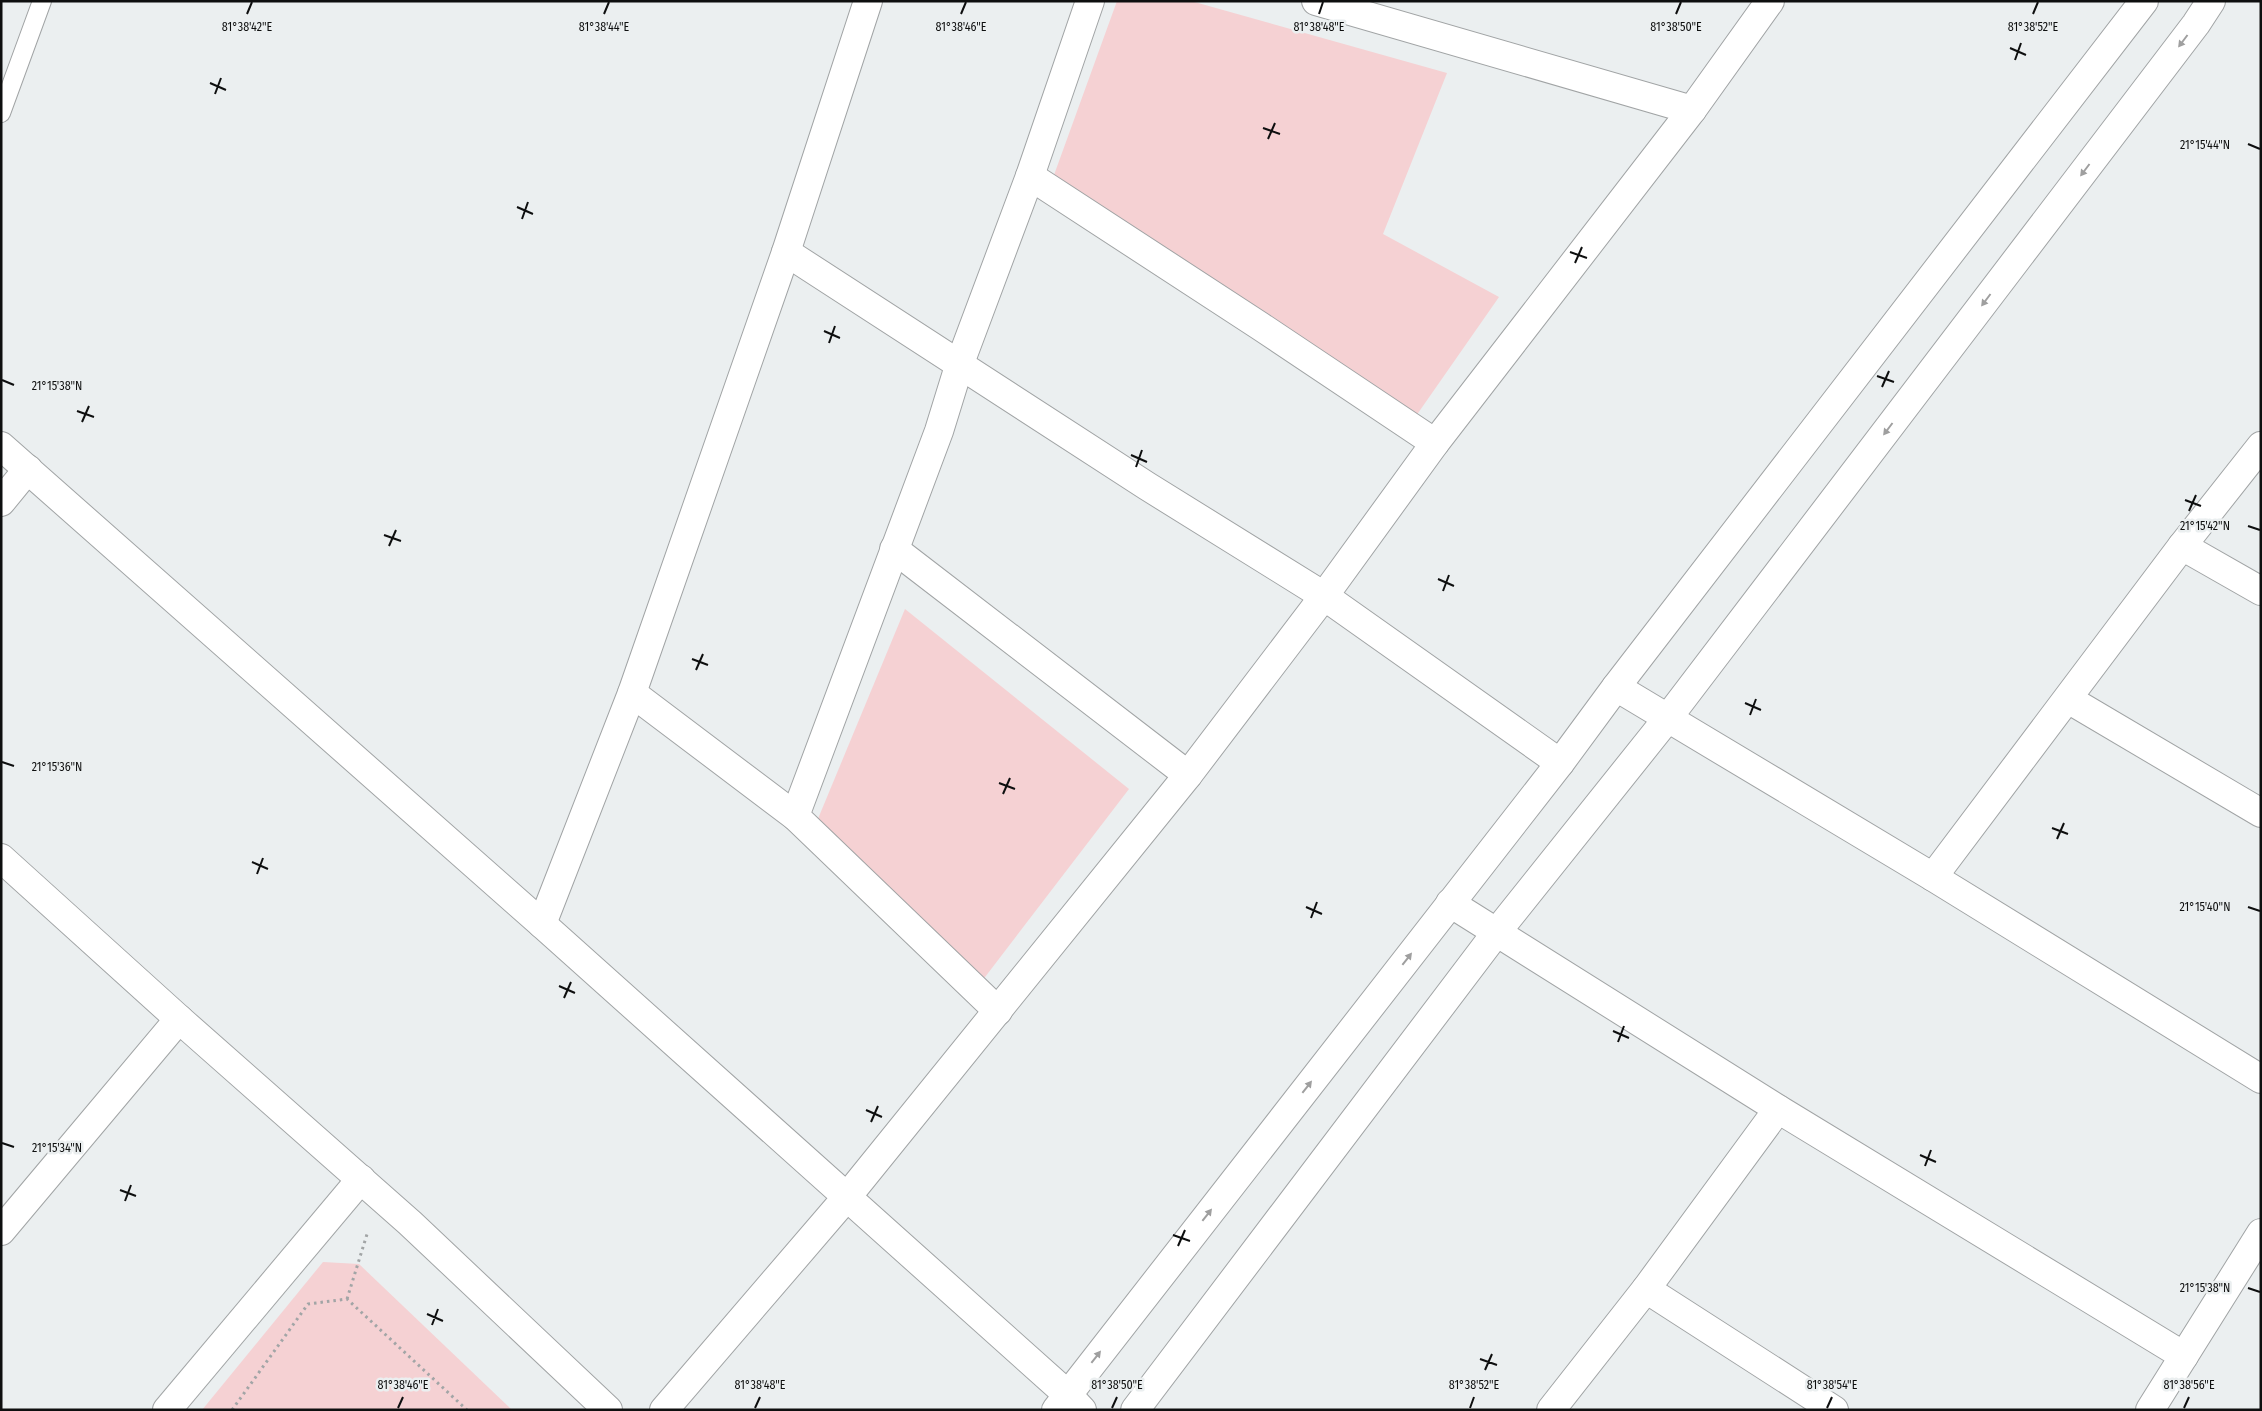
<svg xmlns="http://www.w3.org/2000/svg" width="2262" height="1411" font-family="'Fira Sans Condensed',sans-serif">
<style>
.green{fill:#f5d1d3}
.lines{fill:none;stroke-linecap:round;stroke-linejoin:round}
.service-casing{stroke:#a1a4a5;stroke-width:20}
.minor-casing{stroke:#a1a4a5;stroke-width:30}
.path{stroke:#a2a5a6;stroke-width:3;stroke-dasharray:2.5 4;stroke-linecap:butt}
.service{stroke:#fff;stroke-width:18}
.minor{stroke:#fff;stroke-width:28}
.oneway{fill:#9f9f9f}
.ticks{fill:none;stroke:#0e0f0f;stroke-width:2}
.ticks-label{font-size:12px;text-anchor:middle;fill:#0e0f0f;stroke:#ebeff0;stroke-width:5;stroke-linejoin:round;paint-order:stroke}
</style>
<rect width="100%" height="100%" fill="#ebeff0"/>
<g class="green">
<path d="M1117 1H1191L1447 73 1383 234 1499 297 1416 416 1054 175Z"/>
<path d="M905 609 1129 789 982 981 815 826Z"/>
<path d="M323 1262 359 1264 512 1410H202Z"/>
</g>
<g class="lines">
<g class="service-casing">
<path id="service" d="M1 113 42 1"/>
</g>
<g class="minor-casing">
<g id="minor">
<path d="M1316 1 1692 110"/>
<path d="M1030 176 1260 326 1435 443"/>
<path d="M786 252 1147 486 1324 596 1560 763"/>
<path d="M1 446 542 924 1067 1394 1082 1410"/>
<path d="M1 502 28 469"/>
<path d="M2182 546 2261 591"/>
<path d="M894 549 1188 775"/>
<path d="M1616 687 1933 877 2261 1079"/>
<path d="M632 693 795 816"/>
<path d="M2068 699 2261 813"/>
<path d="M1 858 179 1019 410 1223 608 1410"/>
<path d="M1933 877 2182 546 2261 446"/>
<path d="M1450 903 1778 1109 2184 1356"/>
<path d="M542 924 632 693 786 252 868 1"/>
<path d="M998 1011 795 816 939 431 960 363 1030 176 1090 1"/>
<path d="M1 1231 179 1019"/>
<path d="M1646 1289 1834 1410"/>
<path d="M167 1410 361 1179"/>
<path d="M664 1410 846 1198 1188 775 1324 596 1435 443 1692 110 1770 1"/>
<path d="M1056 1410 1560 763 1616 687 2144 1"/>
<path d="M1135 1410 1496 933 1667 719 2196 24 2211 1"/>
<path d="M1551 1410 1646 1289 1778 1109"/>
<path d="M2150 1410 2261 1233"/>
</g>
</g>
<g class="path">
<path d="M347 1299 368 1231"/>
<path d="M232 1410 308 1304 347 1299 467 1410"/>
</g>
<use href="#service" class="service"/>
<use href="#minor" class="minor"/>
</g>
<defs><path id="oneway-solid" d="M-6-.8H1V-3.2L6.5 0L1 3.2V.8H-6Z" transform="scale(1.25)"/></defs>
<g class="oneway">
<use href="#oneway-solid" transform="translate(2183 41) rotate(127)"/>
<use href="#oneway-solid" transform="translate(2085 170) rotate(127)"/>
<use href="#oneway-solid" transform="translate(1986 300) rotate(127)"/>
<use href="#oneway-solid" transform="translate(1888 429) rotate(127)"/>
<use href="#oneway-solid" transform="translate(1407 959) rotate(-52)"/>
<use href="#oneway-solid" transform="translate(1307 1087) rotate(-52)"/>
<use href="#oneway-solid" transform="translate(1207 1215) rotate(-52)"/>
<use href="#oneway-solid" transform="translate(1096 1357) rotate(-52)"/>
</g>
<path class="ticks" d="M247 14 252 2M604 14 609 2M961 14 966 2M1319 14 1323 2M1676 14 1681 2M2033 14 2038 2M2010 48 2026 55M2015 60 2021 43M210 83 226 90M215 94 221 78M1263 128 1280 134M1268 139 1275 123M2248 144 2260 149M517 207 533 214M522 219 528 202M1570 252 1587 258M1575 263 1582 247M824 331 840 338M829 343 835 326M1877 376 1894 382M2 380 14 385M1882 387 1889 371M77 411 94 417M82 422 89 406M1131 455 1147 462M1136 467 1142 450M2185 500 2201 506M2189 511 2196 495M2248 526 2260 530M384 535 401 541M389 546 396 530M1438 579 1454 586M1443 591 1449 575M692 659 708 665M696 670 703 654M1745 703 1761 710M1750 715 1756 699M2 762 14 766M999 783 1015 789M1003 794 1010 778M2052 828 2068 834M2057 839 2064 823M252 862 268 869M257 874 263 858M1306 907 1322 914M2248 907 2260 911M1311 918 1317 902M559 986 575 993M564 998 571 982M1613 1031 1629 1038M1618 1042 1624 1026M866 1110 882 1117M871 1122 878 1106M2 1143 14 1147M1920 1155 1936 1162M1925 1166 1931 1150M120 1190 136 1196M125 1201 131 1185M1173 1235 1190 1241M1178 1246 1185 1230M2248 1288 2260 1292M427 1314 443 1321M432 1325 438 1309M1480 1359 1497 1365M1485 1370 1492 1354M398 1408 403 1397M755 1408 760 1397M1112 1408 1117 1397M1470 1408 1474 1397M1827 1408 1832 1397M2184 1408 2189 1397"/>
<g class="ticks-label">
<text x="247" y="31">81°38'42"E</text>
<text x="604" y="31">81°38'44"E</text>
<text x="961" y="31">81°38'46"E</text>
<text x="1319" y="31">81°38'48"E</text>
<text x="1676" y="31">81°38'50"E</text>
<text x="2033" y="31">81°38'52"E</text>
<text x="2205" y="149">21°15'44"N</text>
<text x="57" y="390">21°15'38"N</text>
<text x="2205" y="530">21°15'42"N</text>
<text x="57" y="771">21°15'36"N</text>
<text x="2205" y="911">21°15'40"N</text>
<text x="57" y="1152">21°15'34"N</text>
<text x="2205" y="1292">21°15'38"N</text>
<text x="403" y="1389">81°38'46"E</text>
<text x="760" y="1389">81°38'48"E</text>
<text x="1117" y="1389">81°38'50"E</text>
<text x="1474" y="1389">81°38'52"E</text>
<text x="1832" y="1389">81°38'54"E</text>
<text x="2189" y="1389">81°38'56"E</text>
</g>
<rect width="2262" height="1411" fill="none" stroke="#0e0f0f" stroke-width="5"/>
</svg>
